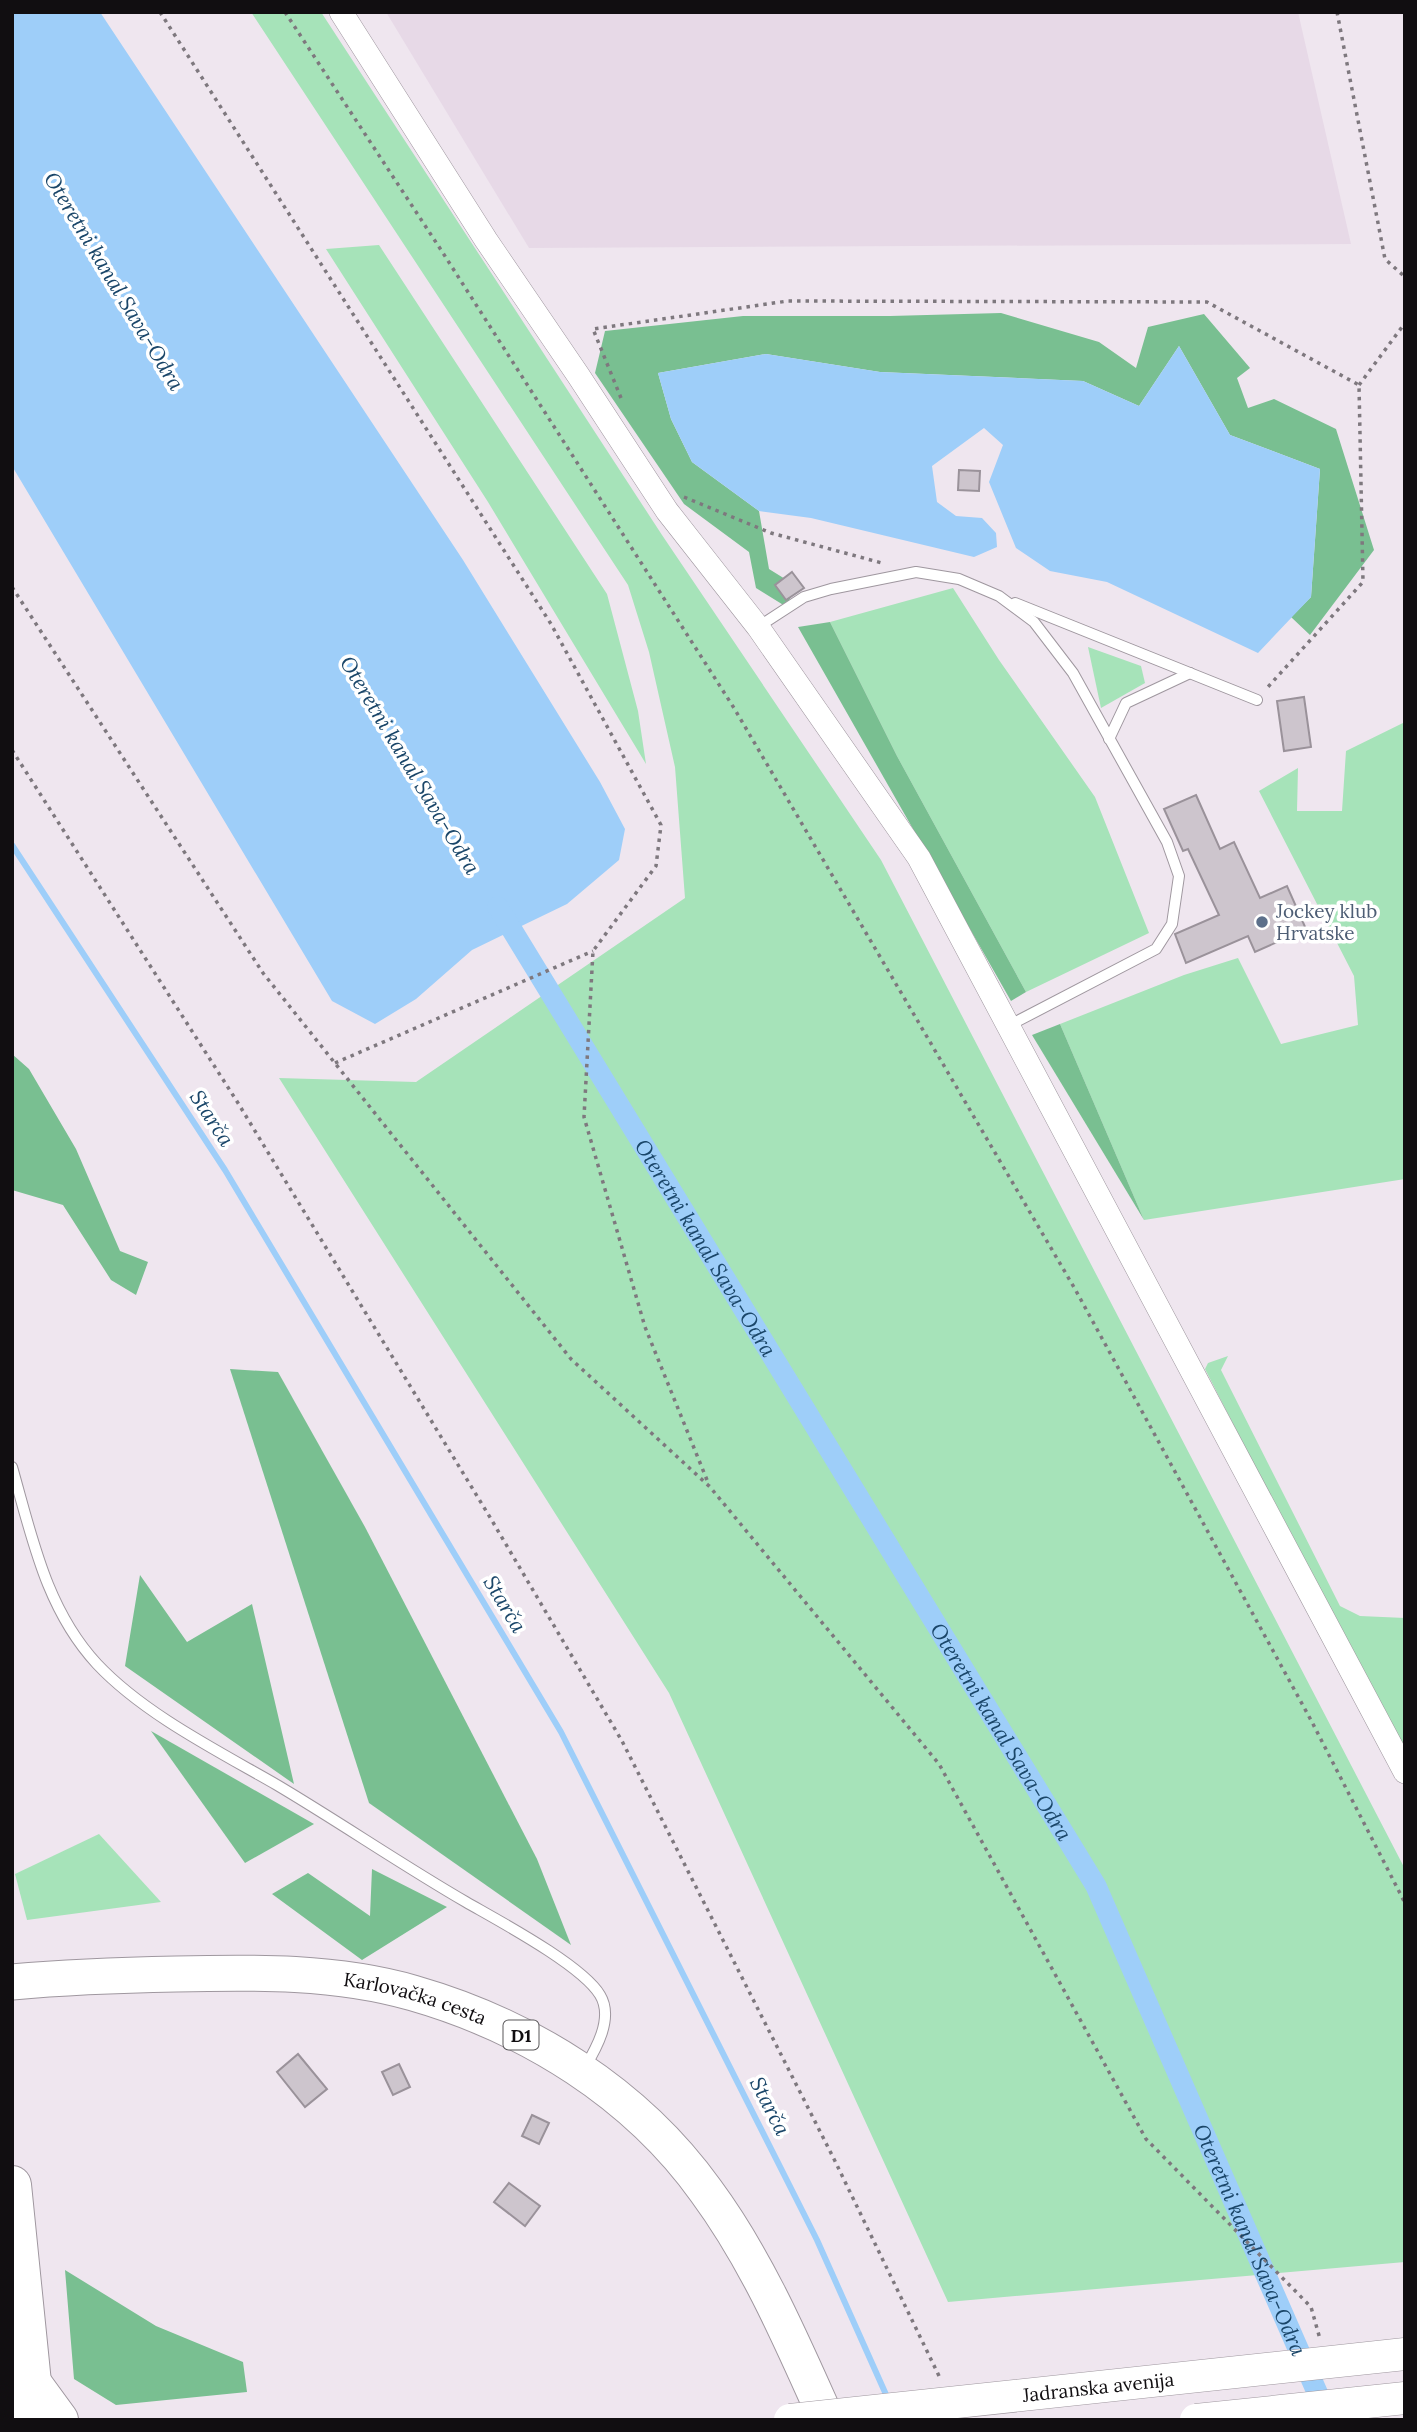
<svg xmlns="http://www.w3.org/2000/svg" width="1417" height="2432" font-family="Lora,serif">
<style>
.built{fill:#e7d9e7}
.green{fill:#a6e3b9}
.forest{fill:#79bf91}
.water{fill:#9ecef9}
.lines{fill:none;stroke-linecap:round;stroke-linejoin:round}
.stream{stroke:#9ecef9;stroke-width:6}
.canal{stroke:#9ecef9;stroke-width:21}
.building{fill:#cdc5cd;stroke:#9a929a;stroke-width:2}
.lane-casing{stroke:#9f979f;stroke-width:12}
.street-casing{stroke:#9f979f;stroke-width:24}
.primary-casing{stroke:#9f979f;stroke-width:37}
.highway-casing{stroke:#9f979f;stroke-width:40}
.path{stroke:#7e787e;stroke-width:3.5;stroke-dasharray:3.5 5;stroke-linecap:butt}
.lane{stroke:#fff;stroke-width:10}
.street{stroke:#fff;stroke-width:23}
.primary{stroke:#fff;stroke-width:35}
.highway{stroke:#fff;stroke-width:38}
.secondary-bridge-casing{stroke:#9f979f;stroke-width:33;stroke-linecap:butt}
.secondary-bridge{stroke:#fff;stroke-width:32}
.service-dot{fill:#5c6f8a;stroke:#fff;stroke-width:2.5}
.labels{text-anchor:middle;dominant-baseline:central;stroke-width:7;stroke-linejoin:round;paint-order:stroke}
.shield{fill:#fff;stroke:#585658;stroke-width:2}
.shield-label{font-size:18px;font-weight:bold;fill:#110e11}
.service-label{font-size:19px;fill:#4e5e75;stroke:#fff;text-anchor:start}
.street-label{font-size:19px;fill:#110e11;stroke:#fff}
.water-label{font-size:21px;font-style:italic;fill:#1a4669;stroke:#fff}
</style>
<rect width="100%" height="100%" fill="#efe6ef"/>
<path class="built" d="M386 12H1298L1351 244 529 248Z"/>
<g class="green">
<path d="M251 12H321L662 535 881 860 1405 1869V2262L948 2302 669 1693 279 1078 416 1082 685 898 675 767 649 652 628 585Z"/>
<path d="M379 245 607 594 638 711 646 764 488 502 326 249Z"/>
<path d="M953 588 999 660 1095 797 1149 933 1026 992 897 756 830 622Z"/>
<path d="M1088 647 1141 666 1145 683 1101 708Z"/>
<path d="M1405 722V1179L1144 1220 1060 1024 1184 975 1238 958 1281 1044 1358 1025 1354 976 1259 791 1298 768 1297 811H1342L1346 751Z"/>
<path d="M1228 1356 1221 1370 1340 1606 1360 1616 1405 1618V1760L1205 1369 1208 1363Z"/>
<path d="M99 1834 161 1902 27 1920 15 1874Z"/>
</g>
<g class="forest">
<path d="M1001 313 1099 342 1136 368 1148 327 1204 314 1250 368 1237 378 1248 408 1274 399 1336 429 1374 550 1310 635 1291 617 1311 597 1320 469 1230 435 1179 346 1139 406 1083 381 880 372 766 354 658 373 671 419 692 462 759 511 769 569 798 587 785 606 756 588 749 552 684 504 595 373 605 331 743 316H890Z"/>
<path d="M830 622 897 756 1026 992 1011 1001 798 627Z"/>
<path d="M1060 1024 1144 1220 1032 1035Z"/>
<path d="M12 1054 29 1069 76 1149 120 1251 148 1262 136 1295 111 1280 63 1205 12 1190Z"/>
<path d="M230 1369 278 1372 365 1527 537 1859 571 1945 369 1803Z"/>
<path d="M140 1575 187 1642 252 1604 294 1784 125 1666Z"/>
<path d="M151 1731 314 1824 245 1863Z"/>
<path d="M372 1869 447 1907 362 1960 272 1894 308 1873 370 1916Z"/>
<path d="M65 2270 156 2326 243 2362 247 2392 116 2405 74 2379Z"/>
</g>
<g class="water">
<path d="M12 12H100L463 560 600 782 625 829 619 860 567 904 472 950 416 999 375 1024 332 1001 12 466Z"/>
<path d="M1179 346 1230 435 1320 469 1311 597 1258 653 1107 582 1050 571 1016 548 989 482 1003 445 984 428 932 466 937 502 956 516 982 518 996 533 997 547 974 557 811 518 759 511 692 462 671 419 658 373 766 354 880 372 1083 381 1139 406Z"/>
</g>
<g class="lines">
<path class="stream" d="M12 845 225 1170 561 1732 817 2240 888 2399"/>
<path class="canal" id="s1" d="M498 907 1096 1886 1327 2415"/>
</g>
<g class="building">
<path d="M959 470 980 471 979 491 958 490Z"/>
<path d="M792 572 804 588 786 600 775 585Z"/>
<path d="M1304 697 1311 747 1284 751 1277 701Z"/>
<path d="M1196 795 1220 849 1234 842 1260 898 1287 886 1306 929 1255 952 1248 936 1186 963 1175 934 1219 915 1188 849 1183 851 1164 809Z"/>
<path d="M298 2054 327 2089 305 2107 277 2072Z"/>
<path d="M399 2064 410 2087 393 2095 382 2072Z"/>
<path d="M532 2115 549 2123 539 2144 522 2136Z"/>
<path d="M509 2183 540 2206 525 2226 494 2202Z"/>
</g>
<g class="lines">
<g class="lane-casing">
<g id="lane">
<path d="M1015 603 1257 700"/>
<path d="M758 627 804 597 831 589 916 572 959 579 999 596 1034 622 1073 673 1167 842 1179 876 1172 924 1156 949 1008 1026"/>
<path d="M1109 739 1126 703 1190 673"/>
<path d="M12 1467C32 1537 46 1609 97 1664 144 1714 218 1751 277 1785 341 1823 402 1865 466 1902 499 1921 582 1965 600 1995 614 2018 596 2049 584 2069"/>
</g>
</g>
<g class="street-casing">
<path id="street" d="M341 12 486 240 578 375 667 511 758 627 919 858 1405 1772"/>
</g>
<g class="primary-casing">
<g id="primary">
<path id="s2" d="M12 1982C67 1977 121 1975 176 1974 254 1972 337 1971 413 1993 528 2026 636 2093 706 2191 757 2260 792 2342 827 2420"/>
</g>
</g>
<g class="highway-casing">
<g id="highway">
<path d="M12 2185 32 2383 24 2420"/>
<path d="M32 2383 59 2420"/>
</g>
</g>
<g class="path">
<path d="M160 12 551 624 661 825 656 866 593 951 584 1117 645 1327 709 1485"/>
<path d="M285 12 443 253 734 708 1075 1289 1312 1722 1405 1903"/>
<path d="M1337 12 1385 259 1405 277"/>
<path d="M1359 385 1405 323"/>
<path d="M621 398 593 329 788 301 1207 302 1359 385 1363 582 1267 688"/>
<path d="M684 497 771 533 882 563"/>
<path d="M12 587 263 973 571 1359 710 1487 939 1764 1146 2139 1311 2307 1320 2339"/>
<path d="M12 750 238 1103 491 1519 622 1741 834 2159 941 2380"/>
<path d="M335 1063 593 951"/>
</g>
<use href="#lane" class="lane"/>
<use href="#street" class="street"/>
<use href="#primary" class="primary"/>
<use href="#highway" class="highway"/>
<g class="secondary-bridge-casing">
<g id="secondary-bridge">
<path id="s3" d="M790 2420 1405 2354"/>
<path d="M1196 2420 1405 2398"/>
</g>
</g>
<use href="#secondary-bridge" class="secondary-bridge"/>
</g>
<circle class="service-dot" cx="1262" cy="922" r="7"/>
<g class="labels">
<rect class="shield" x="503.5" y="2020.5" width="35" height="29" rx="5"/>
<g class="shield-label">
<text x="521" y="2035">D1</text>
</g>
<g class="service-label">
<text x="1276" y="911">Jockey klub<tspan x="1276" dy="22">Hrvatske</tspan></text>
</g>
<g class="street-label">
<text stroke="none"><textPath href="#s2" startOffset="406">Karlovačka cesta</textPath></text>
<text stroke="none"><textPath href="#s3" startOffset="310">Jadranska avenija</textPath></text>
</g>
<g class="water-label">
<text transform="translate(114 281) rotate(59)">Oteretni kanal Sava-Odra</text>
<text transform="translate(410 765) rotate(59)">Oteretni kanal Sava-Odra</text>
<text transform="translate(212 1118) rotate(57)">Starča</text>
<text stroke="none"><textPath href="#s1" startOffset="399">Oteretni kanal Sava-Odra</textPath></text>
<text transform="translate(505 1604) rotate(59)">Starča</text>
<text stroke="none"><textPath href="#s1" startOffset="966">Oteretni kanal Sava-Odra</textPath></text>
<text transform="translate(770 2106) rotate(63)">Starča</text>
<text stroke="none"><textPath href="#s1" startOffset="1533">Oteretni kanal Sava-Odra</textPath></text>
</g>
</g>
<rect width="1417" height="2432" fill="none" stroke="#110e11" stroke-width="28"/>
</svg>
